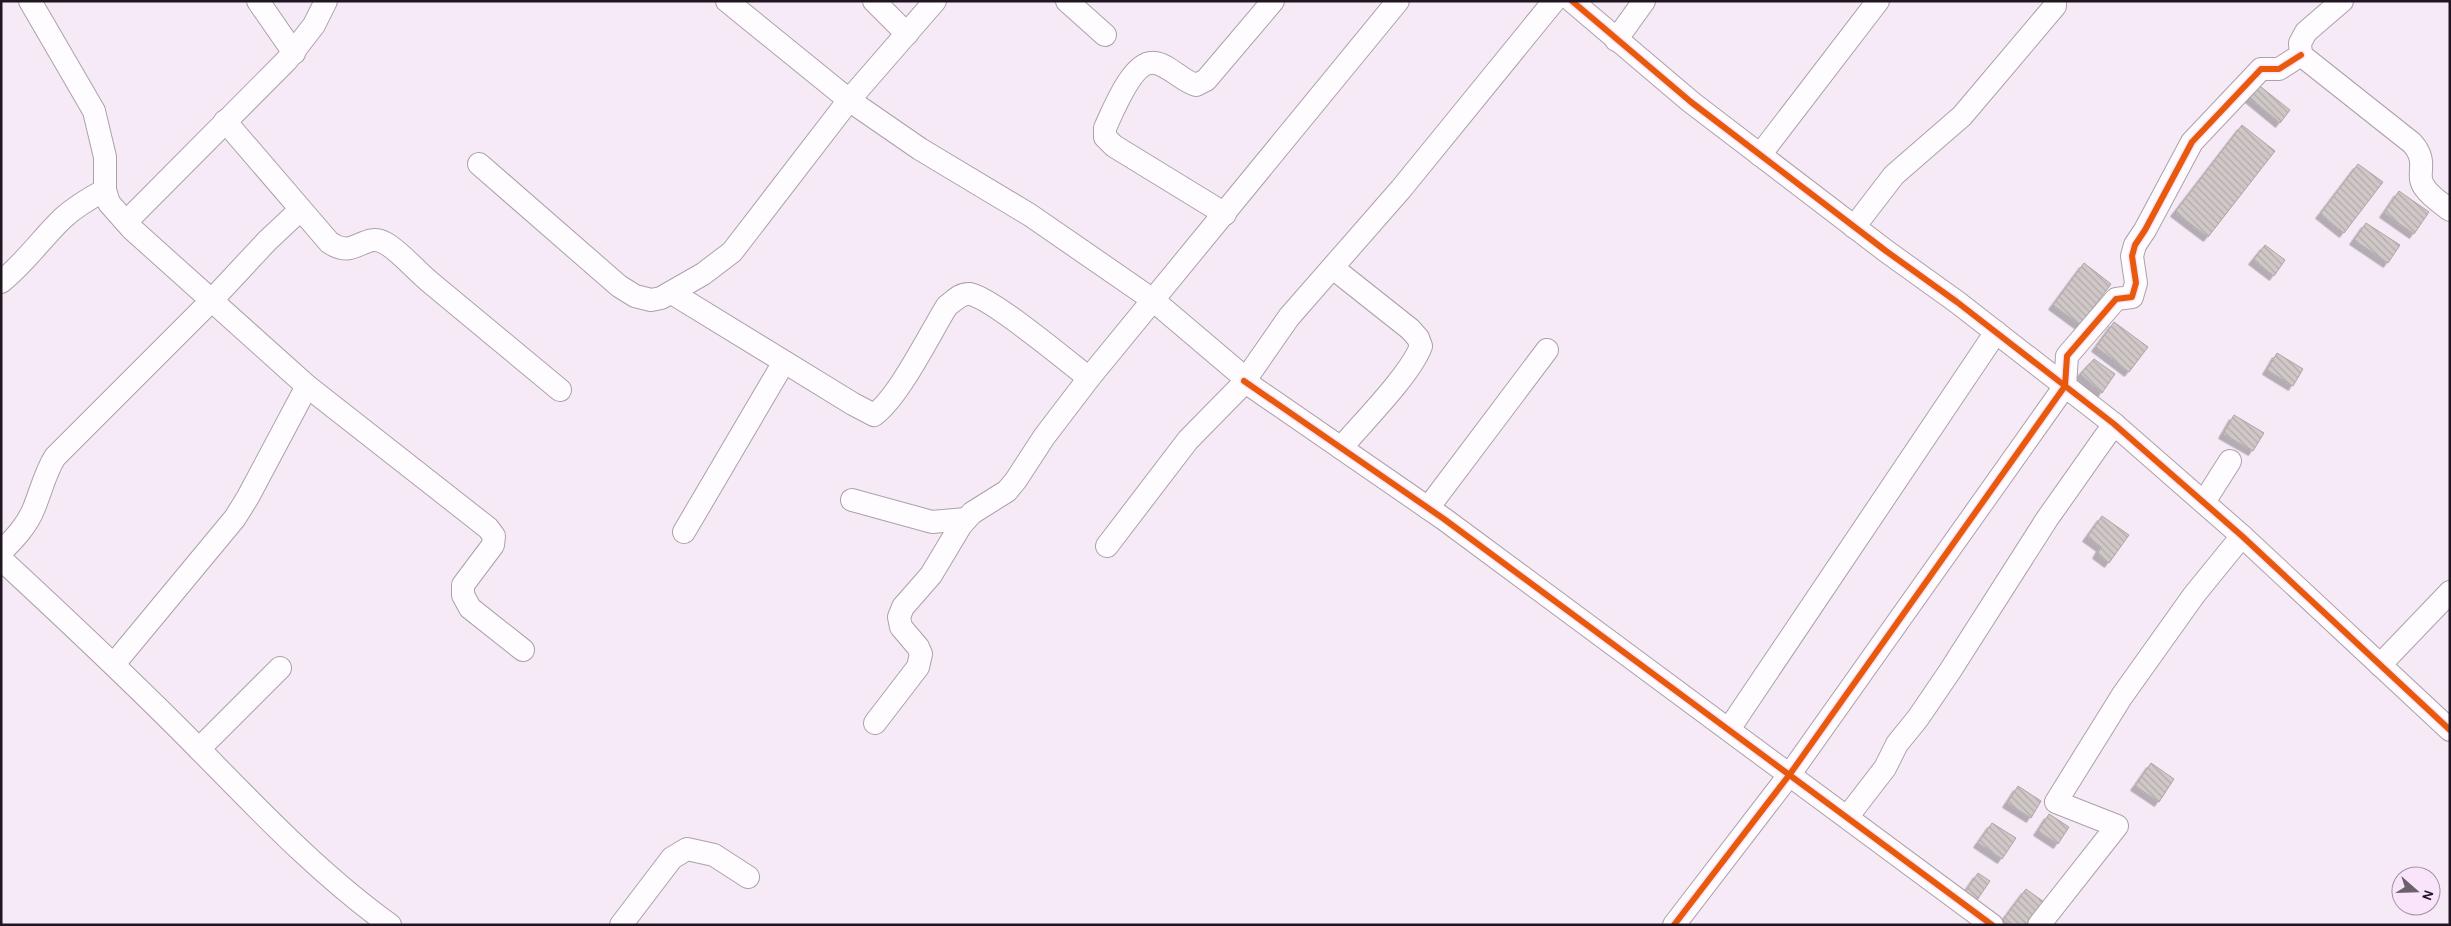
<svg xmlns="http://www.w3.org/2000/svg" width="2451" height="926" font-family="Karla,sans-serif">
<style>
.building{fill:url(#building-back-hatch);stroke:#aea5a5;filter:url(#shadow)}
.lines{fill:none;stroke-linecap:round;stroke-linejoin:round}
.minor-casing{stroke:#aba1ac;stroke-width:24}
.minor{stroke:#fefcfe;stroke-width:22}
.cycleway-casing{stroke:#f9e4fc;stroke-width:9}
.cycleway{stroke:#e8590c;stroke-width:6}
</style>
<defs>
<pattern id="building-back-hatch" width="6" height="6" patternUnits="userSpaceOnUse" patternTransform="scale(1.25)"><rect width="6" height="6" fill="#d0c7c7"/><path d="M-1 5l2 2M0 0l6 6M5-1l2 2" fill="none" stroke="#b2aaab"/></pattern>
<filter id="shadow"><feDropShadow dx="-4.5" dy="4.5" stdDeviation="0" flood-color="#0004"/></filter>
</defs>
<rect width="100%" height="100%" fill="#f5eaf6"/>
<g class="building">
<path d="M2256 83 2290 110 2280 123 2246 95Z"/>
<path d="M2242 125 2275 151 2208 237 2175 212Z"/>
<path d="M2358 164 2383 182 2344 233 2320 214Z"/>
<path d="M2399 191 2429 212 2414 234 2384 213Z"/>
<path d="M2366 223 2400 245 2388 263 2354 240Z"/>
<path d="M2265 245 2285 260 2274 276 2253 260Z"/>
<path d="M2084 263 2111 284 2080 325 2053 305Z"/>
<path d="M2114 322 2148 347 2129 372 2096 347Z"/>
<path d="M2277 353 2303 369 2293 386 2267 370Z"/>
<path d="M2094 359 2115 374 2102 393 2080 374Z"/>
<path d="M2234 415 2264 433 2253 451 2223 434Z"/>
<path d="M2102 516 2129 535 2109 563 2097 554 2101 547 2087 537Z"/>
<path d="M2151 763 2174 779 2159 802 2135 786Z"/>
<path d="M2018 786 2041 801 2031 818 2007 803Z"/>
<path d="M2049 814 2069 827 2058 844 2038 831Z"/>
<path d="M1992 823 2016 838 2002 859 1978 843Z"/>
<path d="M1978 873 1990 881 1975 903 1963 895Z"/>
<path d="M2026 889 2048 905 2034 925H2010L2003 920Z"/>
</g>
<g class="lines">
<g class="minor-casing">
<g id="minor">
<path d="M30 1 94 111 105 157V190L109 203 132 229 307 386 488 528 494 536 493 545 463 585V595L470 608 523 650"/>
<path d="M258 1 294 53"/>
<path d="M727 1 849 100 920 149 1030 215 1153 300 1239 373 1249 375"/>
<path d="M874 1 907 34"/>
<path d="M1067 1 1105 35"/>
<path d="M1572 1 1691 102 1886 251 1957 302 2114 424 2242 536 2450 730"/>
<path d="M2342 1 2306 32 2300 43 2301 55 2412 143C2430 163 2414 174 2425 188 2430 196 2442 204 2450 210"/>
<path d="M1616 40 1644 1"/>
<path d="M225 121 329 242C355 261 363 231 385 243 400 251 417 272 431 283 474 319 517 354 560 390"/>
<path d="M1760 155 1878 1"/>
<path d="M479 164 619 286 635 296 651 300 661 298 703 274 732 252 849 100 935 1"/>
<path d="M1225 214 1114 146 1105 137V128C1113 111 1133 59 1155 63 1169 65 1182 81 1196 85L1206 80 1273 1"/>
<path d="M126 222 287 60 314 25 326 1"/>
<path d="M1854 227 1894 175 1962 116 2055 6V1"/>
<path d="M1333 268 1410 329 1418 338 1421 346C1411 374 1362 423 1341 448"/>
<path d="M1 282C25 263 42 238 63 218 76 206 90 198 105 190"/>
<path d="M672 293 853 404 874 415C899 397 929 335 947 306 954 301 960 293 970 294 992 298 1067 361 1089 378"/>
<path d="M1244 381 1444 519 1992 925"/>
<path d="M852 500 932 522 966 519"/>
<path d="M2204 502 2230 461"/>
<path d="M1428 508 1547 350"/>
<path d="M684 532 784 362"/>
<path d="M1107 546 1188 440 1241 386 1289 317 1401 189 1554 1"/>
<path d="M1 552C14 539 27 526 34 508 41 491 45 473 55 457L212 300 267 241 300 210"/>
<path d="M1 559C68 621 134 683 198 748 259 810 319 874 390 925"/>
<path d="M114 664 235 518 248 497 307 386"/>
<path d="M2380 665 2450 592"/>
<path d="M875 723 918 667 921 654 918 647 901 627 899 617 903 607 931 575 961 525 972 513 1007 491 1016 480 1044 437 1089 378 1398 1"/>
<path d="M1729 729 1996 332"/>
<path d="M199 749 280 668"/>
<path d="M1848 816 1885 768 1897 744 1918 718 1950 671 2047 519 2114 424"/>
<path d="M621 925 672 858 687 849 714 855 748 877"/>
<path d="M1674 925 1790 774 2065 386 2067 356 2116 299 2132 297 2136 283 2132 256 2135 245 2145 230 2192 142 2261 69H2279L2301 55"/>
<path d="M2039 925 2117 826 2056 802 2122 696 2194 595 2242 536"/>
</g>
</g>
<use href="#minor" class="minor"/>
<g class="cycleway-casing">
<g id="cycleway">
<path d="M1572 1 1691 102 1886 251 1957 302 2114 424 2242 536 2450 730"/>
<path d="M1244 381 1444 519 1992 925"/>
<path d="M1674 925 1790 774 2065 386 2067 356 2116 299 2132 297 2136 283 2132 256 2135 245 2145 230 2192 142 2261 69H2279L2301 55"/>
</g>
</g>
<use href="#cycleway" class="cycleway"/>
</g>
<rect width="2451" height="926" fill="none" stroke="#201621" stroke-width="5"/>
<g transform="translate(2416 891) rotate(110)"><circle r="24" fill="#f9e4fc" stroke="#a292a4"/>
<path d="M0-4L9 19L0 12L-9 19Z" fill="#6b606c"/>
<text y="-8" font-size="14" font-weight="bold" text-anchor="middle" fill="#201621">N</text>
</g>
</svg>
